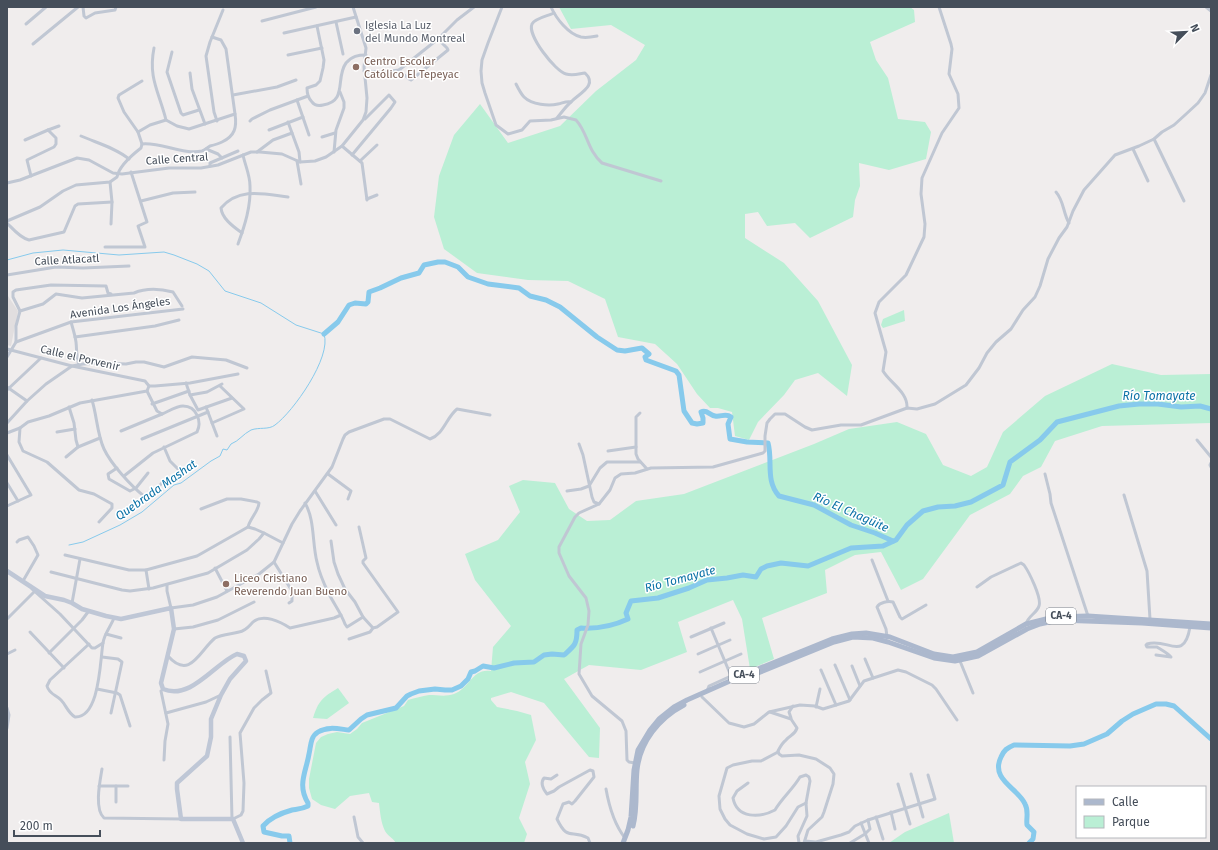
<svg xmlns="http://www.w3.org/2000/svg" width="1218" height="850" font-family="'Fira Sans',sans-serif">
<style>
.education{fill:#e1dedf}
.green{fill:#baefd5}
.lines{fill:none;stroke-linecap:round;stroke-linejoin:round}
.stream{stroke:#87caec;stroke-width:1}
.river{stroke:#87caec;stroke-width:5}
.street{stroke:#c0c7d3;stroke-width:3}
.secondary{stroke:#bfc7d6;stroke-width:4.5}
.primary{stroke:#acb8cd;stroke-width:5}
.worship-dot{fill:#6b7280;stroke:#fff;stroke-width:1.5}
.education-dot{fill:#8d6e63;stroke:#fff;stroke-width:1.5}
.labels{text-anchor:middle;dominant-baseline:central;stroke-width:3;stroke-linejoin:round;paint-order:stroke}
.shield{fill:#fff;stroke:#7d838c;stroke-width:1}
.shield-label{font-size:10px;font-weight:bold;fill:#454e5a}
.worship-label{font-size:11px;fill:#5b616d;stroke:#fff;text-anchor:start}
.education-label{font-size:11px;fill:#785e54;stroke:#fff;text-anchor:start}
.street-label{font-size:11px;fill:#454e5a;stroke:#fff}
.water-label{font-size:12px;font-style:italic;fill:#0b72a7;stroke:#fff}
</style>
<rect width="100%" height="100%" fill="#f0eded"/>
<path class="education" d="M8 296 18 311 11 346 7 345V297Z"/>
<g class="green">
<path d="M559 7H910L914 10 915 22 870 42 876 60 888 78 898 119 925 122 931 132 926 159 889 170 859 163 860 186 855 200 853 217 810 238 795 223 767 226 758 212 745 214V238L784 263 818 301 852 365 847 396 818 373 795 380 784 395 758 422 749 440 735 436 732 412 718 408H710L697 394 677 364 655 344 618 337 605 299 568 281 528 280 477 273 444 249 434 217 439 176 454 135 480 104 508 143 560 126 596 91 636 60 645 45 611 25 571 29Z"/>
<path d="M904 310 905 321 883 328 881 325 883 319Z"/>
<path d="M1112 364 1161 375 1211 374V423L1102 426 1055 441 1041 467 1023 476 1010 494 970 515 923 579 901 590 881 552 855 555 825 570 827 593 762 618 774 659 750 669 742 619 733 600 678 622 687 652 641 670 589 665 564 679 600 728 599 758 589 757 544 703 511 692 491 698V700L497 707 517 711 531 715 536 740 525 762 530 784 519 818 527 834 524 843H396C392 837 388 836 385 831 381 823 380 812 379 803L372 802 369 793 350 796 335 809 321 805 312 799 309 788V779L316 743 321 737 328 734 337 732 350 734 357 729 362 723 404 706 408 700C415 698 422 696 429 695 438 695 445 697 454 694 470 688 472 668 491 671L493 647 511 626 475 580 465 554 498 540 520 512 509 486 523 480 555 483 569 509 587 521 610 520 636 501 684 494 814 444 849 429 897 422 926 434 943 465 971 476 987 467 1003 432 1045 396Z"/>
<path d="M338 688 349 703 327 719 313 718C318 701 323 697 338 688Z"/>
<path d="M949 813 954 843H889L905 832Z"/>
</g>
<g class="lines">
<path class="stream" d="M7 260 33 253 63 250 119 255 164 252 174 255 197 264 209 271 225 291 261 303 296 325 324 334C332 357 293 412 275 425 269 430 259 427 251 430 243 434 239 441 231 444L227 450 223 449 220 456 211 461 181 483 174 485 142 512 120 525 83 542 69 545"/>
<g class="river">
<path d="M324 334 338 322 349 305 355 303 366 304 368 302 369 292 380 288 401 278 419 273 424 265 438 262H445L458 267 468 277 488 284 519 288 530 296 546 300 560 307 597 337 617 350 625 351 642 348 649 354 645 357 646 360 676 371 679 375 684 411 692 423 697 424 703 423V418L701 412C707 409 709 415 715 416 721 417 726 413 731 417L728 424 730 439 747 442 768 443C773 461 765 480 779 496L814 505 851 525 875 533 893 541"/>
<path d="M290 843 289 836H282L264 832 263 826C270 818 281 813 292 810 298 809 302 809 308 806V803C297 785 306 772 309 754 311 746 310 737 318 732 328 726 339 729 349 730L361 719 367 715 396 708 407 696 411 694 419 691 435 689 445 690H452L461 686 468 679 471 672 475 671 483 666 494 668 514 663 534 662 544 655 552 654 564 655C574 646 577 645 577 630L581 628C598 629 613 626 628 619L626 613 631 601 658 598 689 588 707 580 727 578 743 575 756 577 761 569 767 566 781 563 808 566 851 548 883 546 896 540 907 525 923 511 938 507 955 506 971 502 1003 485 1010 462 1040 440 1057 422 1119 406 1139 404H1158L1181 407 1200 406 1211 409"/>
<path d="M1029 843 1033 839 1034 832 1027 825C1026 818 1029 811 1025 804 1018 788 990 780 1001 757 1004 750 1007 748 1014 745L1070 746 1084 744 1107 734 1122 721 1133 714 1156 704H1166L1174 706 1211 739"/>
</g>
<g class="street">
<path d="M83 7 84 16 86 18 95 13 115 10 116 7"/>
<path d="M502 7 488 43 482 60 481 71 482 83 485 93 496 125 508 134 522 130 530 121 551 120 564 117 576 120C588 133 587 150 602 163L661 181"/>
<path d="M551 7C556 18 568 34 581 37 586 38 592 37 597 36"/>
<path d="M1206 7 1211 11"/>
<path d="M554 13C548 16 535 18 532 24 527 35 555 71 566 74 573 76 578 74 585 73 598 85 580 93 572 101 566 106 562 112 557 118"/>
<path d="M262 21 316 7"/>
<path d="M336 22 343 54"/>
<path d="M26 24 46 7"/>
<path d="M317 26 324 60 323 68 320 81 316 85 307 88C307 94 308 98 312 102 315 106 319 106 323 105 348 101 335 78 346 63 352 56 358 55 366 55"/>
<path d="M284 33 356 17"/>
<path d="M33 44 78 7"/>
<path d="M154 48C148 78 159 92 166 120"/>
<path d="M172 52 167 72 181 113 183 115 199 110"/>
<path d="M288 55 322 48"/>
<path d="M399 70 409 79 411 80 448 50 447 48 438 39"/>
<path d="M364 71 383 72 399 70 438 39 457 20 474 7"/>
<path d="M190 73 192 89 205 124"/>
<path d="M516 84C518 88 521 94 524 97 532 105 549 106 558 104 563 103 566 101 571 102"/>
<path d="M233 95 277 87 296 80"/>
<path d="M297 100 309 135"/>
<path d="M217 121 214 112 206 56 210 42 223 10"/>
<path d="M250 121 252 119 270 110 308 96"/>
<path d="M288 122 299 152 300 162"/>
<path d="M48 130 59 126"/>
<path d="M269 130 303 117"/>
<path d="M138 132 150 125 166 120 177 126 189 129 235 114 226 49 221 40 212 37"/>
<path d="M81 136C97 143 116 148 129 159"/>
<path d="M322 137 335 133"/>
<path d="M1154 139 1184 201"/>
<path d="M25 140 48 130 56 138V144L54 147 27 160 31 176"/>
<path d="M142 144C161 142 183 155 202 151 205 150 207 148 210 146 214 145 218 144 222 142 235 136 237 127 235 114"/>
<path d="M342 146 362 163 367 200"/>
<path d="M206 149 218 154 222 158"/>
<path d="M1133 149 1148 181"/>
<path d="M257 152 273 140 292 133"/>
<path d="M334 152 336 130 344 108V102L340 92"/>
<path d="M352 155 391 108 395 102 389 95 365 119"/>
<path d="M297 161 301 184"/>
<path d="M360 161 377 145"/>
<path d="M210 166V163L238 151"/>
<path d="M110 182 112 202 111 224"/>
<path d="M7 183 20 180 77 158 89 160 113 173 122 174 169 168H201L218 165 251 152H260L282 154 300 162 315 161 326 157 342 146 363 120 366 112 367 98 364 67 366 48 353 7"/>
<path d="M1056 192C1064 201 1063 213 1069 223"/>
<path d="M367 199 377 195"/>
<path d="M141 201 173 193 195 192"/>
<path d="M7 221 40 207 63 191 76 185 110 182 117 177C119 166 132 155 141 148L142 144 138 132 124 112 118 98 119 95 142 81"/>
<path d="M7 223C13 229 20 238 29 240L64 232 75 206 78 204 112 202"/>
<path d="M242 233C234 227 222 219 221 208 239 187 264 194 288 197"/>
<path d="M238 244C245 225 251 206 250 186 250 175 245 165 243 155"/>
<path d="M105 247H145L138 226 147 222 131 172"/>
<path d="M7 275 56 267 83 268 129 266"/>
<path d="M20 311 13 297V292L16 290 51 285 106 286 108 293 111 294"/>
<path d="M71 322C73 329 75 335 76 342 77 351 76 356 79 365"/>
<path d="M75 337 155 326 179 320"/>
<path d="M16 342 71 322 183 309"/>
<path d="M7 349 72 366 145 381 149 386 147 391 80 403 49 416 28 422 20 428 7 433"/>
<path d="M7 357 16 342V326L20 311 43 304 56 294 82 298 134 293C146 288 161 289 173 292L182 306"/>
<path d="M186 383 190 395 198 410 232 398"/>
<path d="M149 386H155L190 383 238 374"/>
<path d="M7 387 27 401"/>
<path d="M7 390 41 358"/>
<path d="M190 395 207 392 222 384"/>
<path d="M92 400C97 416 97 434 104 449 111 464 131 486 145 497H149L162 483"/>
<path d="M152 404 189 391"/>
<path d="M69 407 74 423 76 440 78 447"/>
<path d="M206 407 217 436"/>
<path d="M907 408C908 392 890 383 883 371L886 352 875 313 879 302 906 275 924 237 925 224 921 194 922 178 942 133 959 108 958 94 949 74 952 49 951 44 939 7"/>
<path d="M640 413 636 417V454L638 459 647 469"/>
<path d="M7 423 27 401 46 384 72 366 83 364 99 363 126 364 136 362H144L164 367 192 357 226 360 247 368"/>
<path d="M212 423 244 409 220 386"/>
<path d="M20 428 19 442 23 451 47 462 79 490 94 494 112 504V508L99 522"/>
<path d="M121 431 162 414"/>
<path d="M57 432 75 429"/>
<path d="M142 439 208 412"/>
<path d="M1197 440 1211 457"/>
<path d="M579 444 583 455 592 497 594 502 599 504"/>
<path d="M164 447 170 461 182 473"/>
<path d="M608 451 636 447"/>
<path d="M7 455 31 495 7 506"/>
<path d="M66 457 78 447 100 438"/>
<path d="M1211 463 1210 465 1211 467"/>
<path d="M117 468 108 474 109 479 130 491 136 488 148 473"/>
<path d="M328 474 351 491 348 499"/>
<path d="M1045 474 1050 494 1051 503 1088 616"/>
<path d="M124 476 153 453 197 432C202 422 197 406 183 406 177 406 169 411 162 414L157 411 147 391"/>
<path d="M7 483 18 501"/>
<path d="M315 491 336 525"/>
<path d="M567 491 581 489 589 486 600 468 607 462H640"/>
<path d="M1124 495 1147 571 1150 619"/>
<path d="M305 503C315 520 312 543 317 562 319 572 324 584 329 594 334 604 341 613 345 624L347 627 363 617"/>
<path d="M264 533 283 543"/>
<path d="M331 541 334 562 338 574 345 589 355 602 363 617 373 628"/>
<path d="M17 542 19 540 28 537 34 546 38 555 23 581"/>
<path d="M65 555 129 570H146L197 556 248 527"/>
<path d="M872 560 888 601"/>
<path d="M274 562 292 591V601L289 603"/>
<path d="M215 568 227 591"/>
<path d="M146 570 149 589"/>
<path d="M51 572 122 590 130 591 153 588 208 573 247 550 259 539 264 533 255 529 248 527C250 519 259 510 259 503L257 502 241 499H227L201 509"/>
<path d="M167 585V591L171 608 193 605 217 597 259 574 274 562 292 524 300 511 332 467 343 439 345 435 349 432 384 419H390L430 439C444 434 446 418 457 409L490 415"/>
<path d="M977 587 991 577 1021 563 1024 565C1029 572 1042 598 1039 606 1037 613 1028 616 1026 624"/>
<path d="M32 589 60 614 92 648H95L103 643"/>
<path d="M72 603 80 559"/>
<path d="M7 619 34 592"/>
<path d="M711 628 731 676"/>
<path d="M174 629 193 627 218 620 254 602"/>
<path d="M30 632 64 668"/>
<path d="M106 634 121 638"/>
<path d="M691 637 724 623"/>
<path d="M887 637 886 629 877 607C880 602 888 601 893 602L900 617 902 619 926 605"/>
<path d="M349 639 370 632 373 628 377 627 398 612 363 563V561L366 558 359 527"/>
<path d="M89 644 50 680 47 686C49 694 56 695 61 700 66 705 68 713 75 717 100 718 100 660 103 643 104 634 111 626 114 618"/>
<path d="M49 653 82 620 88 612"/>
<path d="M7 654 15 650"/>
<path d="M698 654 730 640"/>
<path d="M1156 655 1171 657C1169 654 1160 649 1157 647H1147L1146 645 1147 644C1167 637 1184 663 1190 627"/>
<path d="M168 656C190 681 200 650 215 638 222 634 232 634 239 632 246 631 249 626 253 622 263 613 281 622 290 628L334 618 341 615"/>
<path d="M102 657 118 659 122 662 111 713"/>
<path d="M865 659 873 678"/>
<path d="M960 661 973 693"/>
<path d="M835 665 850 700"/>
<path d="M852 666 860 686"/>
<path d="M821 670 836 705"/>
<path d="M700 672 741 654"/>
<path d="M97 689 117 693 120 695 130 726"/>
<path d="M161 691 168 724 165 741 164 760"/>
<path d="M707 691 709 686 731 676 745 673"/>
<path d="M702 697 729 723 744 727 754 724 769 712 800 705 815 706 823 709 849 701 864 681 898 670 906 672 932 685 936 689 957 720"/>
<path d="M816 707 820 689"/>
<path d="M7 708 9 715 7 728"/>
<path d="M770 712 791 719 797 728C795 735 790 735 786 740 782 743 780 747 778 751L779 754 782 756 799 755 816 759 830 768 834 774 833 784 824 812 822 817 808 830 804 843"/>
<path d="M166 713 206 702 221 695"/>
<path d="M791 718 789 712 793 706"/>
<path d="M230 737 232 819"/>
<path d="M778 752 761 761H752L733 765 727 768 719 796 720 809 725 819 730 825 747 834 764 839 776 837 786 826 798 807 806 803"/>
<path d="M635 763 629 762 627 760 626 731 622 721 592 696 579 674 581 644 588 625 589 611 586 598 569 576 559 553V547L575 517 579 513 599 504 610 490 615 478 621 474 635 473 651 468 713 467 763 453 765 451V436L767 423 770 419 775 414H785L805 427 812 430 841 425H861L907 408 917 409 935 404 966 385 979 368 987 353 996 342 1011 329 1023 310 1035 297 1040 286 1048 259 1059 238 1067 227 1073 211 1084 190 1115 155 1139 146 1154 139 1162 132 1174 125 1185 115 1198 103 1205 93 1211 75"/>
<path d="M102 769C100 781 94 809 104 818L181 819"/>
<path d="M911 774 923 817"/>
<path d="M557 775 551 779 544 778C540 783 543 789 547 794L554 791 559 787 590 770 593 771 594 777 575 801 572 804 569 802 563 804 557 819C568 842 571 829 588 838L590 843"/>
<path d="M748 783 737 791 733 798C737 819 760 818 775 810 782 798 793 789 800 777L806 775 809 777 810 781 806 803 807 816 798 836 799 843"/>
<path d="M898 784 910 824"/>
<path d="M99 786H128"/>
<path d="M606 789C609 806 614 824 625 838"/>
<path d="M116 802V786"/>
<path d="M891 812 895 829"/>
<path d="M354 817 358 837 363 843"/>
<path d="M876 817 883 839"/>
<path d="M233 819 241 815 243 811 244 783 240 733 254 708 262 700 271 693 266 671"/>
<path d="M861 823 869 843"/>
<path d="M805 841 816 842 841 835 849 832 855 826 868 820 935 799 928 775"/>
<path d="M850 843 865 834 870 829 868 820"/>
</g>
<path class="secondary" d="M7 571 45 596 64 600 72 603 82 609 106 616 121 619 171 608 174 629 161 683 163 689C191 701 215 663 237 654L244 656 246 661 230 679 221 695 211 719V737L207 756 177 783V789L181 819H233L243 843"/>
<g class="primary">
<path d="M743 679 834 642 853 637 873 638 888 642 934 658 955 661 978 656 1027 629 1040 624 1058 620 1142 623 1211 628"/>
<path d="M633 826C638 807 635 789 637 770 640 742 659 718 684 705"/>
<path d="M623 843 628 830 631 817 634 770 638 750 650 730 659 719 674 707 687 700 748 673 832 639 852 634 866 633 890 637 934 654 953 657 977 652 1026 624 1054 617 1088 616 1211 624"/>
</g>
</g>
<circle class="worship-dot" cx="357" cy="31" r="4"/>
<g class="education-dot">
<circle cx="356" cy="67" r="4"/>
<circle cx="226" cy="584" r="4"/>
</g>
<g class="labels">
<g class="shield">
<rect x="1046" y="608" width="30" height="16" rx="3"/>
<rect x="729" y="667" width="30" height="16" rx="3"/>
</g>
<g class="shield-label">
<text x="1061" y="616">CA-4</text>
<text x="744" y="675">CA-4</text>
</g>
<g class="worship-label">
<text x="365" y="25">Iglesia La Luz<tspan x="365" dy="13">del Mundo Montreal</tspan></text>
</g>
<g class="education-label">
<text x="364" y="61">Centro Escolar<tspan x="364" dy="13">Católico El Tepeyac</tspan></text>
<text x="234" y="578">Liceo Cristiano<tspan x="234" dy="13">Reverendo Juan Bueno</tspan></text>
</g>
<g class="street-label">
<text transform="translate(177 159) rotate(-4)">Calle Central</text>
<text transform="translate(67 260) rotate(-3)">Calle Atlacatl</text>
<text transform="translate(120 308) rotate(-8)">Avenida Los Ángeles</text>
<text transform="translate(80 358) rotate(13)">Calle el Porvenir</text>
</g>
<g class="water-label">
<text x="1159" y="396">Río Tomayate</text>
<text transform="translate(156 490) rotate(-35)">Quebrada Mashat</text>
<text transform="translate(851 512) rotate(24)">Río El Chagüite</text>
<text transform="translate(680 579) rotate(-15)">Río Tomayate</text>
</g>
</g>
<rect width="1218" height="850" fill="none" stroke="#454e5a" stroke-width="16"/>
<rect x="1076" y="786" width="130" height="52" fill="#ffffff" stroke="#b5b8bd"/>
<rect x="1084" y="799" width="20" height="6" fill="#acb8cd" stroke="#b5b8bd"/>
<text x="1112" y="806" font-size="12" fill="#454e5a">Calle</text>
<rect x="1084" y="816" width="20" height="12" fill="#baefd5" stroke="#b5b8bd"/>
<text x="1112" y="826" font-size="12" fill="#454e5a">Parque</text>
<g transform="translate(1186 32) rotate(66)" stroke="#ffffff" stroke-width="3" paint-order="stroke">
<path d="M0-3L7 15L0 10L-7 15Z" fill="#454e5a"/>
<text y="-6" font-size="11" font-weight="bold" text-anchor="middle" fill="#454e5a">N</text>
</g>
<path d="M14 830v6h86v-6" fill="none" stroke="#454e5a" stroke-width="2"/>
<text x="20" y="830" font-size="12" fill="#454e5a" stroke="#ffffff" stroke-width="3" paint-order="stroke">200 m</text>
</svg>
